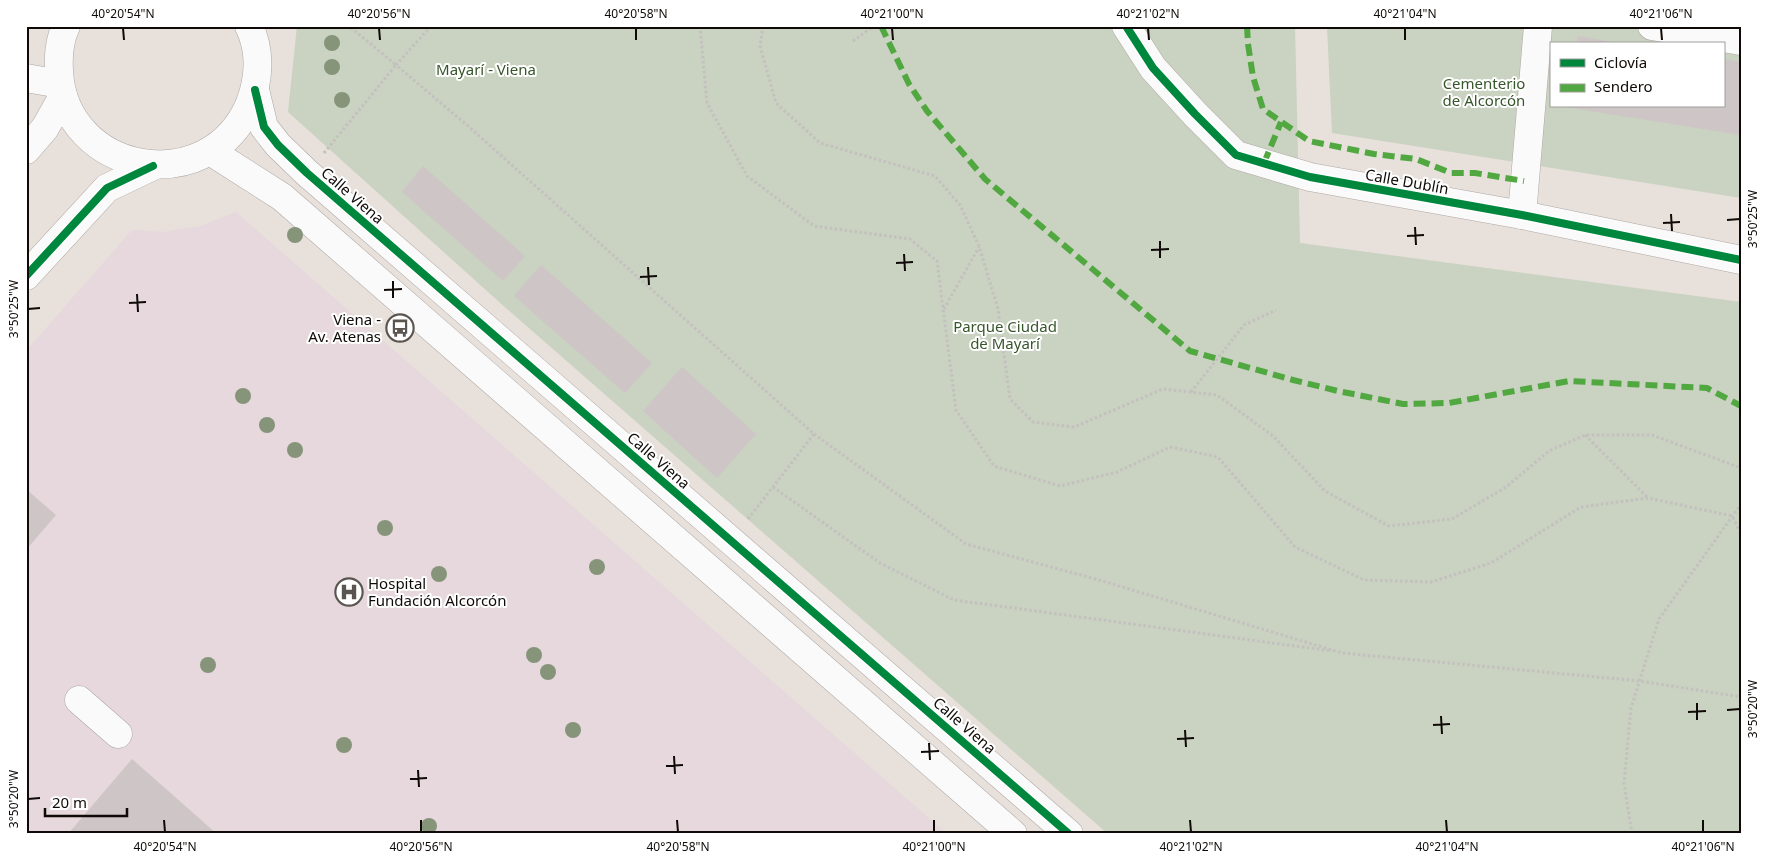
<svg xmlns="http://www.w3.org/2000/svg" width="1767" height="860" font-family="'Noto Sans',sans-serif">
<style>
.medical{fill:#e6d8dd}
.green{fill:#cad2c1;fill-rule:evenodd}
.building{fill:#cec5c6}
.lines{fill:none;stroke-linecap:round;stroke-linejoin:round}
.minor-casing{stroke:#aea8a5;stroke-width:29}
.path{stroke:#c3c1bf;stroke-width:3;stroke-dasharray:2.5 2.5;stroke-linecap:butt}
.minor{stroke:#fbfafa;stroke-width:28}
.quiet{stroke:#51a841;stroke-width:6;stroke-dasharray:12 6;stroke-linecap:butt}
.cycleway-casing{stroke:#fff;stroke-width:11}
.cycleway{stroke:#00873e;stroke-width:8}
.tree{fill:#86947a}
.ticks{fill:none;stroke:#0f0a07;stroke-width:2}
.labels{text-anchor:middle;dominant-baseline:central;stroke-width:4;stroke-linejoin:round;paint-order:stroke}
.park-label{font-size:15px;fill:#37552b;stroke:#fff}
.street-label{font-size:15px;fill:#0f0a07;stroke:#fff}
.poi-label{font-size:15px;fill:#0f0a07;stroke:#fff;text-anchor:end}
.neatline{fill:none;stroke:#0f0a07;stroke-width:2}
.ticks-label{font-size:12px;text-anchor:middle;fill:#0f0a07}
</style>
<rect width="100%" height="100%" fill="#e7e0db"/>
<path class="medical" d="M236 212 947 834H26V351L132 230 163 232 201 226Z"/>
<g class="green">
<path d="M297 26H1295L1300 243 1741 302V834H1108L507 309 288 112Z"/>
<path d="M1327 26H1741V198L1332 133ZM1551 44H1723V106H1551Z"/>
</g>
<g class="building">
<path d="M1578 36 1618 43V44H1577Z"/>
<path d="M1723 59 1741 62V135L1565 107 1723 106Z"/>
<path d="M423 166 525 256 503 281 402 192Z"/>
<path d="M541 265 652 363 625 393 514 296Z"/>
<path d="M682 367 756 434 717 478 643 411Z"/>
<path d="M26 489 56 515 26 550Z"/>
<path d="M132 759 217 834H68Z"/>
</g>
<g class="lines">
<g class="minor-casing">
<g id="minor">
<path d="M66 26C60 39 58 56 59 71 64 175 210 201 250 103 259 79 261 51 249 26"/>
<path d="M1126 26 1153 68 1195 114 1236 155 1310 177 1522 215 1741 260"/>
<path d="M1652 26 1741 41"/>
<path d="M26 78 60 84"/>
<path d="M255 90 264 127 278 145 307 173 1069 834"/>
<path d="M26 150 45 128 63 96"/>
<path d="M210 151 282 197 1013 834"/>
<path d="M1522 215 1538 26"/>
<path d="M26 276 107 188 153 166"/>
<path d="M79 700 118 734"/>
</g>
</g>
<g class="path">
<path d="M431 26 396 65 468 126 814 434 966 544 1099 580 1342 653 1640 681 1741 697"/>
<path d="M700 26 707 103 747 176 814 226 910 239 937 261 956 410 994 466 1060 486 1117 472 1170 447 1218 457 1295 547 1364 580 1431 582 1491 563 1581 507 1648 498 1732 516 1741 533"/>
<path d="M763 26 760 46 776 103 820 143 935 176 960 205 979 246 998 309 1010 399 1033 422 1074 427 1163 389 1217 395 1273 436 1325 491 1389 526 1452 519 1506 487 1549 451 1585 435H1652L1741 468"/>
<path d="M853 41 874 26"/>
<path d="M324 153 396 65 349 26"/>
<path d="M944 309 979 247"/>
<path d="M1191 392 1244 325 1276 310"/>
<path d="M1585 435 1648 498"/>
<path d="M773 487 880 563 954 600 1332 651"/>
<path d="M748 519 814 434"/>
<path d="M1632 834 1624 783 1631 708 1659 619 1741 504"/>
</g>
<use href="#minor" class="minor"/>
<g class="quiet">
<path d="M881 26 909 84 927 111 985 179 1190 351 1293 380 1338 391 1403 404 1449 403 1569 381 1707 388 1741 406"/>
<path d="M1247 26 1248 44 1253 77 1263 109 1309 141 1374 154 1416 159 1451 173H1475L1524 181"/>
<path d="M1264 163 1281 122"/>
</g>
<g class="cycleway-casing">
<g id="cycleway">
<path d="M1126 26 1153 68 1195 114 1236 155 1310 177 1522 215 1741 260"/>
<path d="M255 90 264 127 278 145 307 173 1069 834"/>
<path d="M26 276 107 188 153 166"/>
</g>
</g>
<use href="#cycleway" class="cycleway"/>
</g>
<g class="tree">
<circle cx="332" cy="43" r="8"/>
<circle cx="332" cy="67" r="8"/>
<circle cx="342" cy="100" r="8"/>
<circle cx="295" cy="235" r="8"/>
<circle cx="243" cy="396" r="8"/>
<circle cx="267" cy="425" r="8"/>
<circle cx="295" cy="450" r="8"/>
<circle cx="385" cy="528" r="8"/>
<circle cx="597" cy="567" r="8"/>
<circle cx="439" cy="574" r="8"/>
<circle cx="534" cy="655" r="8"/>
<circle cx="208" cy="665" r="8"/>
<circle cx="548" cy="672" r="8"/>
<circle cx="573" cy="730" r="8"/>
<circle cx="344" cy="745" r="8"/>
<circle cx="429" cy="826" r="8"/>
</g>
<path class="ticks" d="M123 28 124 40M379 28 380 40M636 28V40M892 28 893 40M1148 28 1149 40M1405 28V40M1661 28 1662 40M1671 214 1672 231M1727 220 1740 219M1663 223 1680 222M1415 227 1416 245M1407 236 1424 235M1160 241V258M1151 250 1169 249M904 254 905 271M896 263 913 262M648 267 649 285M640 277 657 276M393 281V298M384 290 402 289M137 294 138 312M129 303 146 302M28 309 40 308M1697 703V720M1727 710 1740 709M1688 712 1706 711M1441 716 1442 734M1433 725 1450 724M1185 730 1186 747M1177 739 1194 738M929 743 930 760M921 752 939 751M674 756 675 774M666 766 683 765M418 770 419 787M410 779 427 778M28 799 40 798M164 820 165 832M421 820V832M677 820 678 832M934 820V832M1190 820 1191 832M1446 820 1447 832M1703 820V832"/>
<defs>
<g id="bus-ring" transform="scale(1.4375)"><circle r="9.5" fill="#fff" stroke="#5b5551" stroke-width="1.5"/><path d="M-5-6H5V4H4V6H2V4H-2V6H-4V4H-5ZM-3.5-4V0h7V-4ZM-3.5 1.2v1.5H-2V1.2ZM2 1.2v1.5H3.5V1.2Z" fill="#5b5551"/></g>
<g id="hospital-ring" transform="scale(1.4375)"><circle r="9.5" fill="#fff" stroke="#5b5551" stroke-width="1.5"/><path d="M-5-5h3v3.5h4V-5h3V5h-3V1.5h-4V5h-3Z" fill="#5b5551"/></g>
</defs>
<g fill-rule="evenodd">
<use href="#bus-ring" x="400" y="328"/>
<use href="#hospital-ring" x="349" y="592"/>
</g>
<g class="labels">
<g class="park-label">
<text x="486" y="69">Mayarí - Viena</text>
<text x="1484" y="83">Cementerio<tspan x="1484" dy="17">de Alcorcón</tspan></text>
<text x="1005" y="326">Parque Ciudad<tspan x="1005" dy="17">de Mayarí</tspan></text>
</g>
<g class="street-label">
<text transform="translate(1407 181) rotate(10)">Calle Dublín</text>
<text transform="translate(353 195) rotate(41)">Calle Viena</text>
<text transform="translate(659 460) rotate(41)">Calle Viena</text>
<text transform="translate(965 725) rotate(41)">Calle Viena</text>
</g>
<g class="poi-label">
<text x="381" y="319">Viena -<tspan x="381" dy="17">Av. Atenas</tspan></text>
<text x="368" y="583" text-anchor="start">Hospital<tspan x="368" dy="17">Fundación Alcorcón</tspan></text>
</g>
</g>
<rect width="1767" height="860" fill="none" stroke="#ffffff" stroke-width="55"/>
<rect x="1550" y="42" width="175" height="65" fill="#ffffff" stroke="#9f9d9c"/>
<rect x="1560" y="59" width="25" height="8" fill="#00873e" stroke="#9f9d9c"/>
<text x="1594" y="68" font-size="15" fill="#0f0a07">Ciclovía</text>
<rect x="1560" y="84" width="25" height="8" fill="#51a841" stroke="#9f9d9c"/>
<text x="1594" y="92" font-size="15" fill="#0f0a07">Sendero</text>
<path d="M45 808v8h82v-8" fill="none" stroke="#0f0a07" stroke-width="2.5"/>
<text x="52" y="808" font-size="15" fill="#0f0a07" stroke="#ffffff" stroke-width="4" paint-order="stroke">20 m</text>
<rect x="28" y="28" width="1712" height="804" class="neatline"/>
<g class="ticks-label">
<text x="123" y="18">40°20'54"N</text>
<text x="379" y="18">40°20'56"N</text>
<text x="636" y="18">40°20'58"N</text>
<text x="892" y="18">40°21'00"N</text>
<text x="1148" y="18">40°21'02"N</text>
<text x="1405" y="18">40°21'04"N</text>
<text x="1661" y="18">40°21'06"N</text>
<text transform="translate(1753 219) rotate(-90)" y="4">3°50'25"W</text>
<text transform="translate(14 309) rotate(-90)" y="4">3°50'25"W</text>
<text transform="translate(1753 709) rotate(-90)" y="4">3°50'20"W</text>
<text transform="translate(14 799) rotate(-90)" y="4">3°50'20"W</text>
<text x="165" y="851">40°20'54"N</text>
<text x="421" y="851">40°20'56"N</text>
<text x="678" y="851">40°20'58"N</text>
<text x="934" y="851">40°21'00"N</text>
<text x="1191" y="851">40°21'02"N</text>
<text x="1447" y="851">40°21'04"N</text>
<text x="1703" y="851">40°21'06"N</text>
</g>
</svg>
